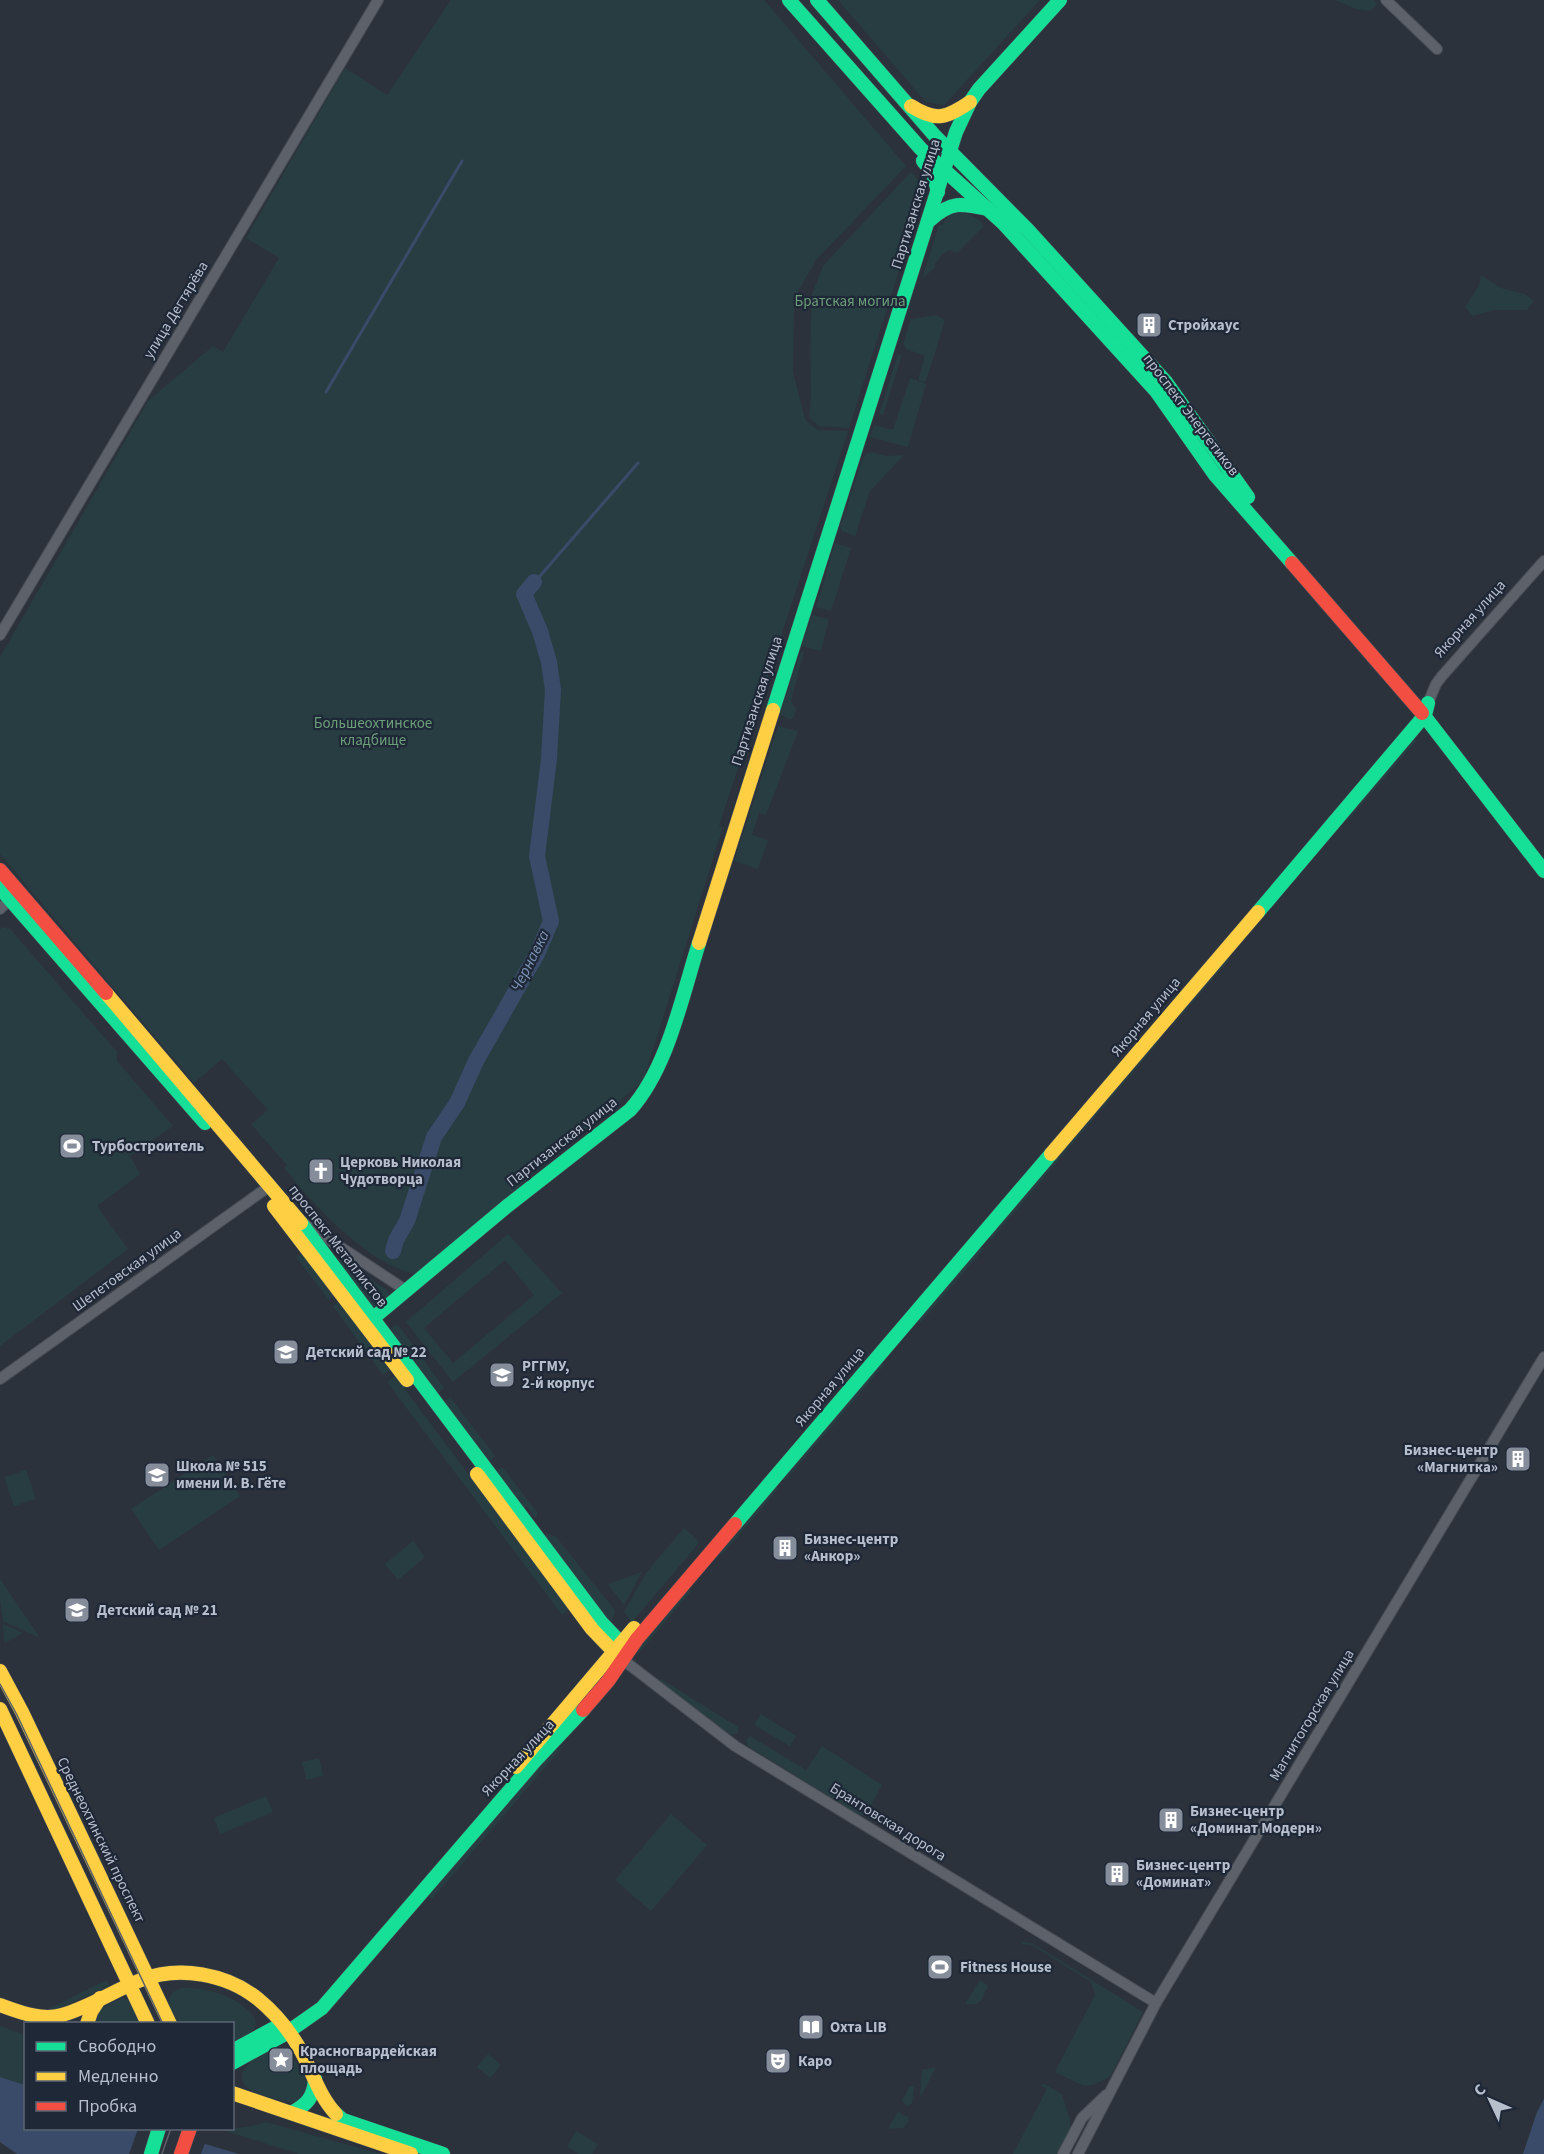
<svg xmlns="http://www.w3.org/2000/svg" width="1544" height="2154" font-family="'Source Sans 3',sans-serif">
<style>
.green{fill:#283d42;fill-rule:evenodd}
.water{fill:#394b68}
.pier{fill:#2c323c}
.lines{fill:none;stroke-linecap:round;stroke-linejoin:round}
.stream{stroke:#394b68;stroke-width:3}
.river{stroke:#394b68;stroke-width:16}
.street-casing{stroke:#484d55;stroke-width:12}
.fast-casing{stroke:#484d55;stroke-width:15}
.slow-casing{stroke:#484d55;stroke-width:15}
.jam-casing{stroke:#484d55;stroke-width:15}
.street{stroke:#5d6169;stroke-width:10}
.fast{stroke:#16e098;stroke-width:14}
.slow{stroke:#ffcf43;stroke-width:14}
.jam{stroke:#f24e42;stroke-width:14}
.tram{stroke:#5b6068;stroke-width:1.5}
.labels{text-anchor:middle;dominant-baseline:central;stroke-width:4.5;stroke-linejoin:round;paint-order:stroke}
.street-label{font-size:15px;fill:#b7becc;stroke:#1e2837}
.park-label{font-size:15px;fill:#6d9e7a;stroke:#1e2837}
.poi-label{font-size:15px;font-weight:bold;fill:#b7becc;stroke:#1e2837;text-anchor:start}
.water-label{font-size:16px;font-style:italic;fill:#7d92b4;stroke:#1e2837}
</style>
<rect width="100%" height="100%" fill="#2c323c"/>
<g class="green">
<path d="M451 0H764L906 166 817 259 798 291 794 313 793 372 805 419 817 430 848 431 719 826 723 827 643 1081 416 1274C368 1265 314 1205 284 1168L287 1165 251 1124 268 1110 222 1059 194 1083 0 854V657L148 401 213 346 223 352 279 258 246 238 345 68 387 95Z"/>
<path d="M838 0H1040L944 105 926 102Z"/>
<path d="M1335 0H1374L1377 5 1370 11 1356 9Z"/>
<path d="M911 172 924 187V192L849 428 818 426 809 417 811 396 810 350 812 294 823 266Z"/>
<path d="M955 211C966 212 978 217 984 226L957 253 950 250 943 254 934 265 935 267 922 279 939 225H942L949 215Z"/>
<path d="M1481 275 1501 288 1525 294 1534 301 1527 310H1494L1473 316 1465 307 1479 286Z"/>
<path d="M937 315 944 320V324L926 381 923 382 919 380V376L925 356 907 349 903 344 911 319Z"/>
<path d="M898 354 902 355 883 415 879 414Z"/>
<path d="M910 378 926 384 908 447 870 437 874 425 893 430Z"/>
<path d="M870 452 886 456 904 455 870 491 855 536 842 531 840 527 864 456Z"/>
<path d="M835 543 851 548 831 611 816 607Z"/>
<path d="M812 615 829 619 821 651 802 646Z"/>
<path d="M801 651 804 652 791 701 796 709 794 717 790 720 780 714Z"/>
<path d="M778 726 798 731 766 815 759 813 752 835 768 840 758 869 734 861Z"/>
<path d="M1413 738 1416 741 1348 820 1345 817Z"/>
<path d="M2 927 10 929 117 1052V1061L173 1126 130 1156 140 1174 97 1206 128 1249 0 1346V930Z"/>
<path d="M1226 956 1230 959 1173 1025V1023Z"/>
<path d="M1159 1039H1161L991 1240 987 1237Z"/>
<path d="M508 1234 562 1293 453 1382 406 1322ZM505 1260 534 1295 453 1363 424 1328Z"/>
<path d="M980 1245 984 1249 921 1322 918 1319Z"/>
<path d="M302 1252 335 1295 329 1300 296 1257Z"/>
<path d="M338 1258 387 1290 389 1295 377 1306H372L337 1260Z"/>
<path d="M340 1301 390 1370 383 1375 333 1306Z"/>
<path d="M395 1325 399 1326 444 1388 437 1394 391 1332 392 1327Z"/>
<path d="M881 1362 884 1365 785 1481 781 1478Z"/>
<path d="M395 1376 569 1609 562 1615 387 1382Z"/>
<path d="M450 1397 495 1456 488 1462 443 1402Z"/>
<path d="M213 1455 240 1496 159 1550 131 1509Z"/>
<path d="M503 1468 537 1512V1516L535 1518 527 1507 523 1508 496 1470Z"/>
<path d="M26 1470 36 1499 14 1506 4 1477Z"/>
<path d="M776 1485 779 1488 722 1555 719 1552Z"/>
<path d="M684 1528 697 1539 698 1544 632 1622 624 1612 646 1573Z"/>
<path d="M549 1534 556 1537 614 1609 615 1613 610 1622 544 1536Z"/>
<path d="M413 1541 425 1557 398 1580 385 1564Z"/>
<path d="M642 1572 624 1605 608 1584Z"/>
<path d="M0 1579 40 1638 3 1621 0 1599Z"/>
<path d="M692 1590 637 1655 639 1648 686 1591Z"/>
<path d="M3 1624 23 1633 5 1643Z"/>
<path d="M661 1679 738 1727V1733L731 1735 659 1681Z"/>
<path d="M761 1714 796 1736 790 1746 756 1726 755 1723Z"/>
<path d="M750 1736 806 1770 822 1746 882 1785 867 1812 864 1815 858 1814 748 1746 746 1740Z"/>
<path d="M566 1743 432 1899 427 1895 539 1764Z"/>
<path d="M319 1758 323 1776 306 1780 302 1762Z"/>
<path d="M266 1796 273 1812 220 1834 214 1818Z"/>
<path d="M671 1814 707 1845 651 1911 615 1880Z"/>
<path d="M1024 1942 1032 1943 1143 2012 1111 2075 1106 2079 1095 2084 1084 2086 1055 2072 1095 1995 1091 1982 1032 1945 1021 1944Z"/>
<path d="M107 1980 109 1986 53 2011 48 2009Z"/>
<path d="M980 1980 988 1986C981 2000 983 2006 965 2004Z"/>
<path d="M181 1988C207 1987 239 1996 255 2018 259 2034 244 2038 233 2044L232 2024 176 2023C170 2010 162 1995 181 1988Z"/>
<path d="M122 1998 133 2001 146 2024H91L99 2009Z"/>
<path d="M0 2026 25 2035V2085L0 2077Z"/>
<path d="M278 2047 290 2052 309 2085 308 2095 295 2104C281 2100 261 2097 249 2089 226 2072 264 2051 278 2047Z"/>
<path d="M488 2054 501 2065 490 2078 477 2067Z"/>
<path d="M936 2067 922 2095 920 2096 922 2070Z"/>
<path d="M1044 2084 1062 2094 1070 2120V2129L1057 2154H1013L1047 2089 1040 2085Z"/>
<path d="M910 2086 914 2087 912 2103 907 2106 902 2101Z"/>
<path d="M898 2112 908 2117 909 2121 903 2128 889 2129V2126Z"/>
<path d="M266 2122 381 2154H299L223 2130 252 2126Z"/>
<path d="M576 2131 598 2144 592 2154H579L567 2147Z"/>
</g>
<g class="water">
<path d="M0 2077 25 2085 26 2128 155 2129 239 2154H17L0 2142Z"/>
<path d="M1544 2099V2154H1523L1537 2112Z"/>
</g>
<path class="pier" d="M166 2128 206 2140 201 2154H129L138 2129Z"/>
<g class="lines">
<g class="stream">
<path d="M326 392 462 161"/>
<path d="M540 576 638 463"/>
</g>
<path class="river" d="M393 1251 396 1240 407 1221 434 1137 457 1103 476 1061 538 952 551 921 537 856 549 759 553 690 549 662 540 631 524 594 534 582"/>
<g class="street-casing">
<g id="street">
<path d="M1386 0 1437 49"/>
<path d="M0 635 378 0"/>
<path d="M1428 703 1436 684 1442 676 1544 561"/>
<path d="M0 909 14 895"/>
<path d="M307 1225 407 1291"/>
<path d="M0 1379 271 1185"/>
<path d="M618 1656 735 1746 1156 2003"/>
<path d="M1063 2154 1082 2118 1106 2095"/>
<path d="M1078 2154 1156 2003 1544 1357"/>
</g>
</g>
<g class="fast-casing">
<g id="fast">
<path d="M789 0 921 149 1003 223 1156 391 1215 475 1292 563"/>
<path d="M817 0 935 136 1028 230 1166 382 1248 497"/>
<path d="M923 161 933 173 938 192"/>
<path d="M930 220C951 201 962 203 988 209"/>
<path d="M773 710 956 132 970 102 979 89 1060 0"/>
<path d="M1422 713 1544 871"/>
<path d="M0 888 205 1123"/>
<path d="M1258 912 1425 715 1428 703"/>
<path d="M301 1223 601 1622 621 1643 622 1651"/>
<path d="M365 1325 506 1207 630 1110C668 1068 682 996 699 943"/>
<path d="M735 1524 1051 1154"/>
<path d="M232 2051 280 2025"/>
<path d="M232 2063 285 2034 322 2008 535 1761 583 1710"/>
<path d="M291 2113C307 2105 314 2097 315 2079"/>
<path d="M336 2114 343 2120 443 2154"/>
<path d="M151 2154 159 2128"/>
</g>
</g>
<g class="slow-casing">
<g id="slow">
<path d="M911 106C936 122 947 118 970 102"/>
<path d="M699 943 773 710"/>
<path d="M106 993 301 1223"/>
<path d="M1051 1154 1258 912"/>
<path d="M274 1206 407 1380"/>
<path d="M477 1474 592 1629 614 1652"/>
<path d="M0 1671 22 1712 170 2024"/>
<path d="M0 1709 148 2024"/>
<path d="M516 1767 634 1628"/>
<path d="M0 2005C19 2012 42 2021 62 2015 90 2007 115 1990 141 1980 179 1965 227 1974 258 1999 275 2013 290 2031 301 2051 313 2073 319 2096 336 2114"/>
<path d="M87 2024 91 2012 100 1998"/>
<path d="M232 2093 411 2154"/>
</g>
</g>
<g class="jam-casing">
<g id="jam">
<path d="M1292 563 1422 713"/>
<path d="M0 870 106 993"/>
<path d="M583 1710 608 1681 637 1639 735 1524"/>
<path d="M181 2154 190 2128"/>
</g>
</g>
<use href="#street" class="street"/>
<use href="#fast" class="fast"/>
<use href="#slow" class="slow"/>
<use href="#jam" class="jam"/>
<g class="tram">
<path d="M0 1684 17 1715 163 2024"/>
<path d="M162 2154 171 2128"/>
</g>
</g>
<defs>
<g id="building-square" transform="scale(1.35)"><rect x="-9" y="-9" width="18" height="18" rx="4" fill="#868d9a" stroke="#1e2837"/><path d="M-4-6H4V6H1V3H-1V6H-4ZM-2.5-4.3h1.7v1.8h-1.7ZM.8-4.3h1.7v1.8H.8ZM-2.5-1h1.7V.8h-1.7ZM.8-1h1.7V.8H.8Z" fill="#fff"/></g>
<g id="stadium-square" transform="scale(1.35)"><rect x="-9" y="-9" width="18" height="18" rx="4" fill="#868d9a" stroke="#1e2837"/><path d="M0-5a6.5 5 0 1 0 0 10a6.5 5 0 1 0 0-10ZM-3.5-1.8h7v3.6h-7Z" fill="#fff"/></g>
<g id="church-square" transform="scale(1.35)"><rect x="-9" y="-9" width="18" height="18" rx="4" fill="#868d9a" stroke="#1e2837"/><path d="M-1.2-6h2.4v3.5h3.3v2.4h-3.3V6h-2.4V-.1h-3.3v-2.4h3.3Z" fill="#fff"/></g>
<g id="school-square" transform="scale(1.35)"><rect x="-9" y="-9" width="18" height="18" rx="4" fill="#868d9a" stroke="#1e2837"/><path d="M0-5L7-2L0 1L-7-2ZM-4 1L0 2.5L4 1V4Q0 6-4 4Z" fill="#fff"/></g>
<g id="university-square" transform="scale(1.35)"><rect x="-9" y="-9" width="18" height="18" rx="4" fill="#868d9a" stroke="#1e2837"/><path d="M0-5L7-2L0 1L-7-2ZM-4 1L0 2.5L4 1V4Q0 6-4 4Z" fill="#fff"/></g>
<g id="library-square" transform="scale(1.35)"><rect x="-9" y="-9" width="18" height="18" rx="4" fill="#868d9a" stroke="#1e2837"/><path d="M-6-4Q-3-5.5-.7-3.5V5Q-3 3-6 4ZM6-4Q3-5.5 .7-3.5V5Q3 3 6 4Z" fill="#fff"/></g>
<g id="sight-square" transform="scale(1.35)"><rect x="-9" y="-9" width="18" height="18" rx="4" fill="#868d9a" stroke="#1e2837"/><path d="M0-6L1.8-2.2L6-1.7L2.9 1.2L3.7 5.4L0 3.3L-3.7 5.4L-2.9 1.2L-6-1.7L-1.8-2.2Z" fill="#fff"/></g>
<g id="theatre-square" transform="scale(1.35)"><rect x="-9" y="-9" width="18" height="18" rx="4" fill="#868d9a" stroke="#1e2837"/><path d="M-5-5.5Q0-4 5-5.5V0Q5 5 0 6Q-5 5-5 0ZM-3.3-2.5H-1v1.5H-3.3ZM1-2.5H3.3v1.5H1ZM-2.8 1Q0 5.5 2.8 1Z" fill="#fff"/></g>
</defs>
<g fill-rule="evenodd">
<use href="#building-square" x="1149" y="325"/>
<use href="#stadium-square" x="72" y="1146"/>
<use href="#church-square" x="321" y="1171"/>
<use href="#school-square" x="286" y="1352"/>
<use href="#university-square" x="502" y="1375"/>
<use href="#building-square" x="1518" y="1459"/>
<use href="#school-square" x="157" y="1475"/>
<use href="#building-square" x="785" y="1548"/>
<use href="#school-square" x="77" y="1610"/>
<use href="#building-square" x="1171" y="1820"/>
<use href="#building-square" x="1117" y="1874"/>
<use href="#stadium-square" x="940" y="1967"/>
<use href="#library-square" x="811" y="2027"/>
<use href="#sight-square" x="281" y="2060"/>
<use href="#theatre-square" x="778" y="2061"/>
</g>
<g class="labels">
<g class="street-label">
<text transform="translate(916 204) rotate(-73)">Партизанская улица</text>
<text transform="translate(176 310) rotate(-59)">улица Дегтярёва</text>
<text transform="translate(1191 415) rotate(53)">проспект Энергетиков</text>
<text transform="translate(1470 619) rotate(-48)">Якорная улица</text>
<text transform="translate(757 701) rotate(-72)">Партизанская улица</text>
<text transform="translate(1146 1017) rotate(-50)">Якорная улица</text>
<text transform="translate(562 1142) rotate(-38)">Партизанская улица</text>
<text transform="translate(338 1246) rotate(52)">проспект Металлистов</text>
<text transform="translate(127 1270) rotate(-36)">Шепетовская улица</text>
<text transform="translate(830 1387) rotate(-50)">Якорная улица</text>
<text transform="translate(1312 1715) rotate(-59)">Магнитогорская улица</text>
<text transform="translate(518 1758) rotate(-47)">Якорная улица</text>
<text transform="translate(888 1822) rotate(32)">Брантовская дорога</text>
<text transform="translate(101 1840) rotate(64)">Среднеохтинский проспект</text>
</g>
<g class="park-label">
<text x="850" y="301">Братская могила</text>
<text x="373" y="723">Большеохтинское<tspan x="373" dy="17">кладбище</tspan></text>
</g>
<g class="poi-label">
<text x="1168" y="325">Стройхаус</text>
<text x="92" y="1146">Турбостроитель</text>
<text x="340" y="1162">Церковь Николая<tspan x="340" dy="17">Чудотворца</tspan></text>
<text x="306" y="1352">Детский сад № 22</text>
<text x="522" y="1366">РГГМУ,<tspan x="522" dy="17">2-й корпус</tspan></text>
<text x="1498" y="1450" text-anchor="end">Бизнес-центр<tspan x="1498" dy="17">«Магнитка»</tspan></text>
<text x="176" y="1466">Школа № 515<tspan x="176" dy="17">имени И. В. Гёте</tspan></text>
<text x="804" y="1539">Бизнес-центр<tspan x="804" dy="17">«Анкор»</tspan></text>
<text x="97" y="1610">Детский сад № 21</text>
<text x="1190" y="1811">Бизнес-центр<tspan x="1190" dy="17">«Доминат Модерн»</tspan></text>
<text x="1136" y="1865">Бизнес-центр<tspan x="1136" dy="17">«Доминат»</tspan></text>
<text x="960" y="1967">Fitness House</text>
<text x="830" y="2027">Охта LIB</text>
<text x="300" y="2051">Красногвардейская<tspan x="300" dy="17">площадь</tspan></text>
<text x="798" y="2061">Каро</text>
</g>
<g class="water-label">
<text transform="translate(530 961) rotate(-63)">Чернавка</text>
</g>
</g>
<rect x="24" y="2022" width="210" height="108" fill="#1e2837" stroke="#5b6473" stroke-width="1.5"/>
<rect x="36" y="2042" width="30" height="9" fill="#16e098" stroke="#5b6473" stroke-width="1.5"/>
<text x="78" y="2052" font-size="18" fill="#b7becc">Свободно</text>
<rect x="36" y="2072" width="30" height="9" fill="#ffcf43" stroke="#5b6473" stroke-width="1.5"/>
<text x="78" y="2082" font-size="18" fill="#b7becc">Медленно</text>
<rect x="36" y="2102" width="30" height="9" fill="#f24e42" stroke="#5b6473" stroke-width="1.5"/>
<text x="78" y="2112" font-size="18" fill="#b7becc">Пробка</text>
<g transform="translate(1490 2100) rotate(314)" stroke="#1e2837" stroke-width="4.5" paint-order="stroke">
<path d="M0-4.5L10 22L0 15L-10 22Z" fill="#b7becc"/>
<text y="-9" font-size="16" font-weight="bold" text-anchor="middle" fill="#b7becc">С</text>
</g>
</svg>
